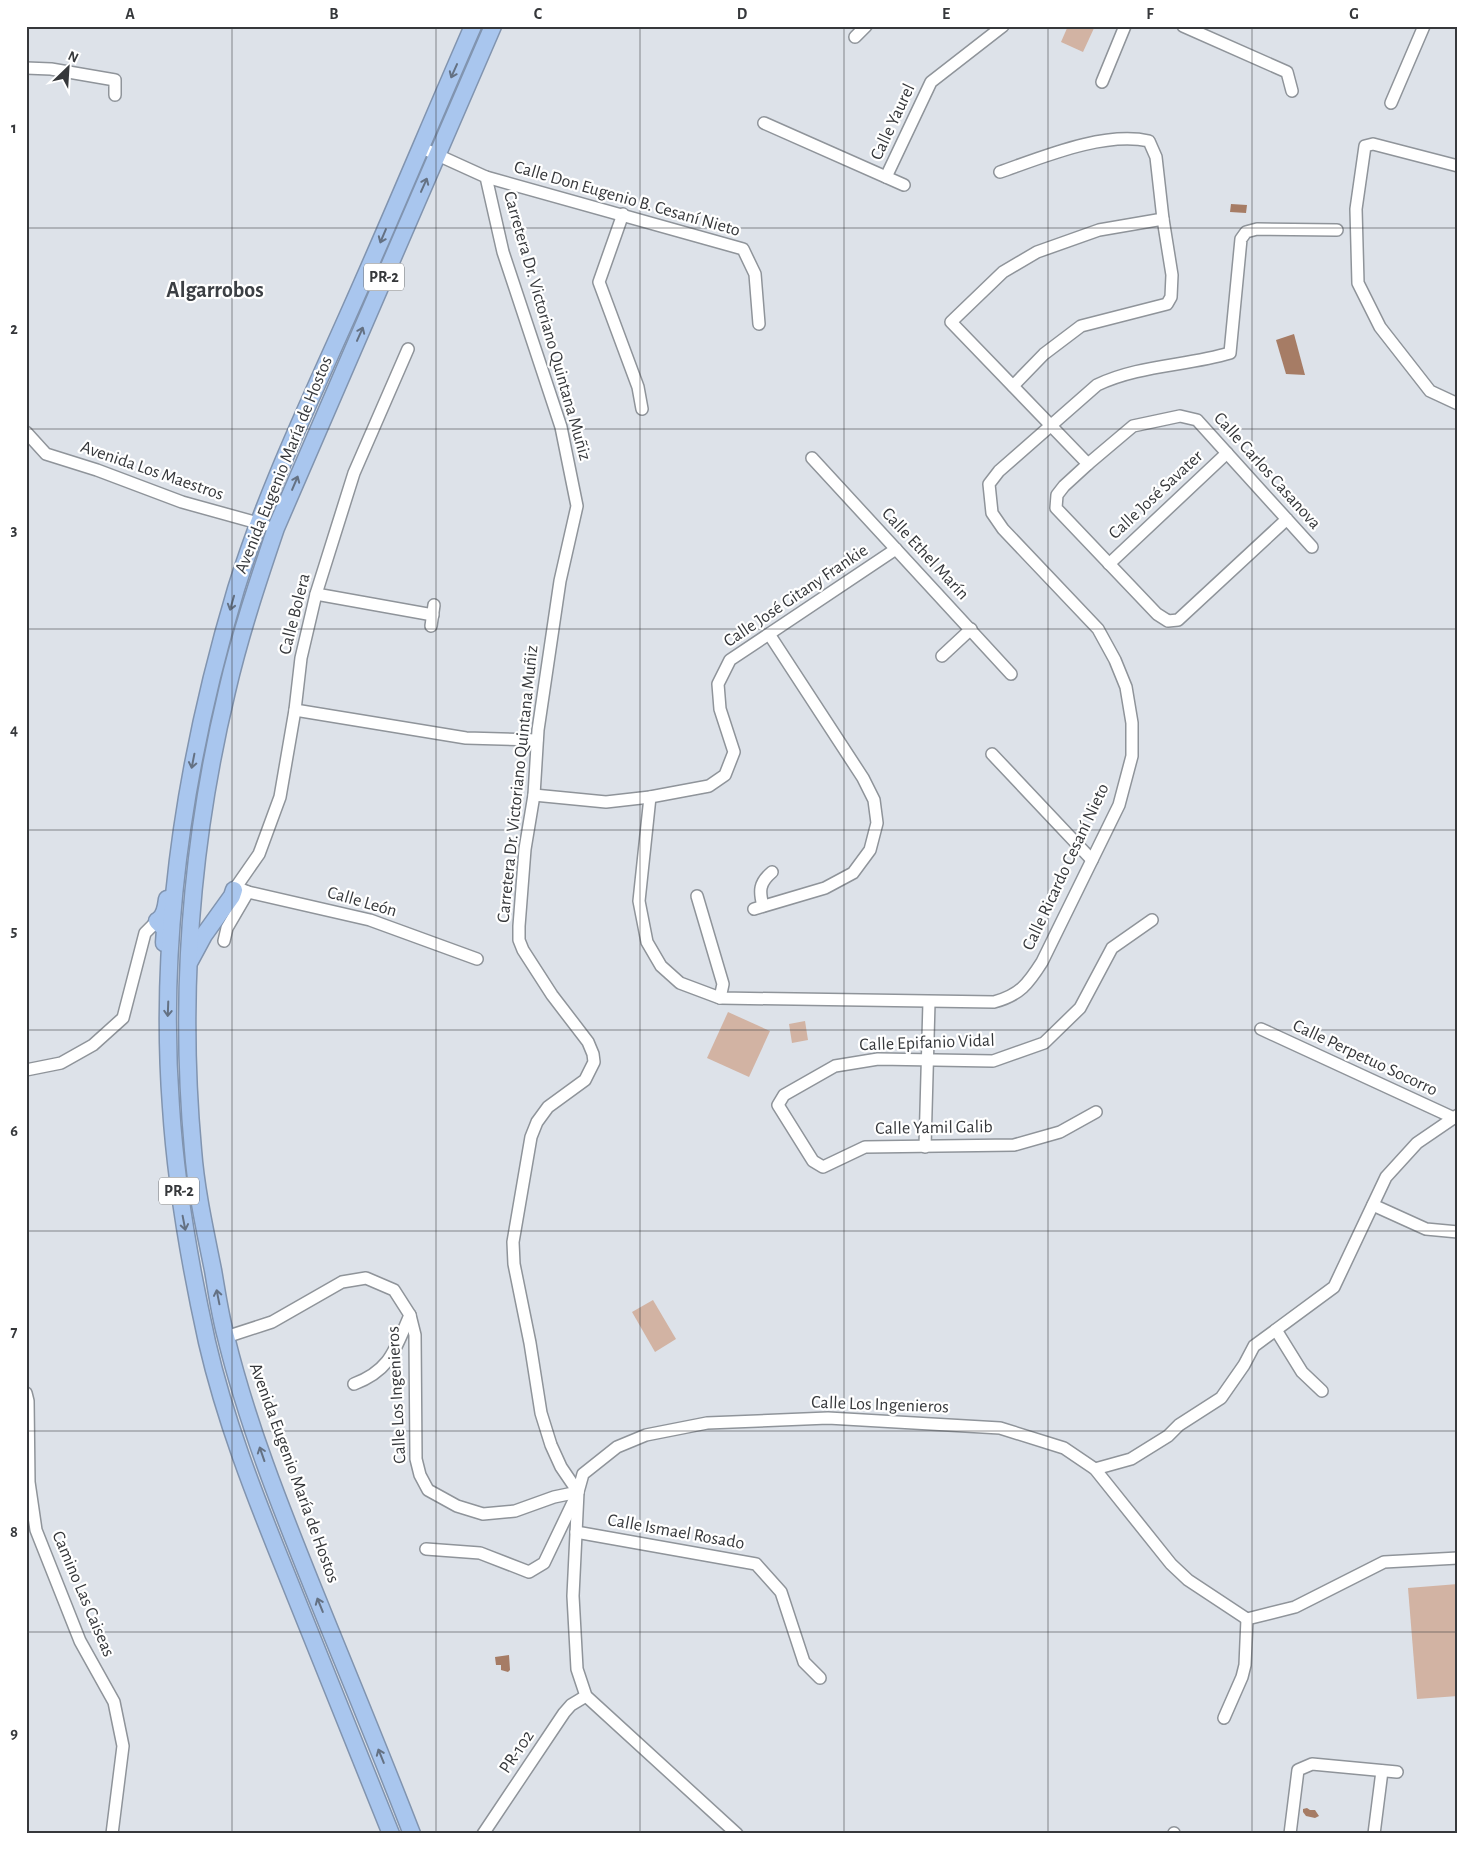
<svg xmlns="http://www.w3.org/2000/svg" width="1484" height="1860" font-family="'Alegreya Sans',sans-serif">
<style>
.green{fill:#d2b3a3}
.water{fill:#a67c65}
.lines{fill:none;stroke-linecap:round;stroke-linejoin:round}
.minor-casing{stroke:#8f949a;stroke-width:14}
.highway-casing{stroke:#8194af;stroke-width:19}
.minor{stroke:#fff;stroke-width:11}
.highway{stroke:#a9c6ee;stroke-width:16}
.oneway{stroke:#647183}
.grid{fill:none;stroke:#36383b;stroke-width:1;stroke-opacity:0.55}
.labels{text-anchor:middle;dominant-baseline:central;stroke-width:4.5;stroke-linejoin:round;paint-order:stroke}
.shield{fill:#fff;stroke:#727476;stroke-width:1}
.shield-label{font-size:16px;font-weight:bold;fill:#36383b}
.street-label{font-size:18px;fill:#36383b;stroke:#fff}
.district-label{font-size:22px;font-weight:bold;fill:#3b3f44;stroke:#fff}
.neatline{fill:none;stroke:#36383b;stroke-width:2}
.grid-label{font-size:16px;text-anchor:middle;font-weight:bold;fill:#36383b}
</style>
<rect width="100%" height="100%" fill="#dde2e9"/>
<g class="green">
<path d="M1068 26H1095L1083 52 1061 42Z"/>
<path d="M728 1012 770 1031 749 1077 707 1058Z"/>
<path d="M805 1021 808 1040 792 1043 789 1024Z"/>
<path d="M653 1300 676 1339 655 1352 632 1312Z"/>
<path d="M1458 1584V1696L1417 1699 1408 1588Z"/>
</g>
<g class="water">
<path d="M1231 204 1247 205 1246 213 1230 212Z"/>
<path d="M1294 334 1305 375 1286 374 1276 340Z"/>
<path d="M509 1655 510 1670 508 1672 501 1670V1665H496L495 1657Z"/>
<path d="M1307 1808 1310 1810H1315L1319 1816 1315 1818 1306 1816 1303 1812V1809Z"/>
</g>
<g class="lines">
<g class="minor-casing">
<g id="minor">
<path d="M1183 26 1287 72 1292 91"/>
<path d="M855 37 866 26"/>
<path d="M26 68 51 69 115 80V95"/>
<path d="M1102 82 1125 26"/>
<path d="M1391 103 1424 26"/>
<path d="M764 123 904 185"/>
<path d="M420 147 486 177 503 252 561 427 577 506 560 581 538 730 534 795 525 849 519 926V940L523 950 552 995 588 1042 593 1054 594 1062 585 1080 548 1107 537 1122 531 1137 513 1242 514 1264 530 1343 541 1413 551 1445 561 1467 578 1492 573 1596 577 1669 586 1696 737 1834"/>
<path d="M1458 166 1373 144 1365 146 1356 209 1358 283 1380 327 1430 391 1458 404"/>
<path d="M1000 172C1043 157 1104 131 1149 141L1156 157 1163 219 1172 275 1171 297 1167 304 1081 326 1044 354 1013 386"/>
<path d="M486 177 743 249 755 274 759 324"/>
<path d="M886 177 931 82 1003 26"/>
<path d="M623 214 599 282 638 387 642 409"/>
<path d="M26 432 46 454 97 470 182 502 265 525"/>
<path d="M812 458 1011 674"/>
<path d="M1088 464 951 322 1003 272 1037 252 1099 230 1163 219"/>
<path d="M1287 519 1178 620 1168 621 1157 614 1056 508 1057 495 1064 486 1088 464 1133 426 1180 416 1197 420 1312 547"/>
<path d="M1109 564 1227 453"/>
<path d="M316 594 433 615"/>
<path d="M431 626 434 605"/>
<path d="M942 656 971 629"/>
<path d="M295 710 466 738 537 740"/>
<path d="M992 754 1092 860"/>
<path d="M534 795 606 802 650 797 709 786 725 775 734 752 720 709 718 684 730 660 896 549"/>
<path d="M650 797 639 901 647 942 661 966 680 983 720 998 994 1002C1020 995 1028 984 1042 962L1119 805 1132 756V723L1126 687 1115 660 1098 629 1003 529 992 513 989 484 999 471 1097 385C1139 365 1186 366 1230 353L1241 239 1246 232 1257 229 1337 230"/>
<path d="M236 887 248 892 370 920 477 959"/>
<path d="M234 890 259 854 280 797 295 710 301 658 316 594 354 473 408 349"/>
<path d="M697 896 723 984 720 998"/>
<path d="M763 906C759 891 759 883 772 872"/>
<path d="M754 909 825 888 853 873 870 850 877 823 874 800 863 778 769 634"/>
<path d="M224 941 227 928 248 892"/>
<path d="M1261 1029 1454 1118"/>
<path d="M26 1070 61 1063 93 1045 123 1018 145 933 157 921"/>
<path d="M1096 1112 1060 1132 1014 1145 865 1147 823 1167 813 1161 778 1105 784 1095 835 1066 878 1059 993 1061 1044 1043 1080 1008 1112 948 1152 920"/>
<path d="M925 1147 929 1002"/>
<path d="M1373 1205 1426 1229 1458 1232"/>
<path d="M410 1315 415 1335 416 1459 420 1475 428 1490 457 1506 483 1514 515 1511 554 1497 578 1492"/>
<path d="M1276 1330 1302 1372 1322 1391"/>
<path d="M226 1337 272 1322 342 1282 366 1278 394 1290 410 1315C395 1349 391 1370 354 1384"/>
<path d="M26 1393 28 1401 29 1482 36 1530 80 1641 114 1702 123 1746 112 1834"/>
<path d="M1095 1469 1131 1459 1168 1436 1179 1425 1221 1398 1244 1365 1254 1346 1334 1287 1386 1177 1417 1143 1458 1115"/>
<path d="M576 1532 756 1564 781 1592 804 1662 820 1678"/>
<path d="M426 1549 480 1553 529 1572 544 1563 578 1492 583 1474 617 1447 646 1435 707 1423 828 1418 1000 1428 1064 1448 1095 1469 1171 1564 1188 1580 1247 1619 1295 1607 1384 1562 1458 1558"/>
<path d="M1224 1718 1242 1677 1245 1665 1247 1619"/>
<path d="M483 1834 564 1713 571 1705 586 1696"/>
<path d="M1174 1834V1833"/>
<path d="M1290 1834 1298 1770 1312 1764 1397 1772"/>
<path d="M1374 1834 1382 1771"/>
</g>
</g>
<g class="highway-casing">
<g id="highway">
<path d="M164 943 165 929 157 921C165 917 166 907 167 899"/>
<path d="M190 961 204 935 232 896 234 890"/>
<path d="M391 1834C356 1745 319 1657 284 1568 254 1494 225 1420 207 1342 190 1265 176 1186 171 1107 158 932 186 756 236 589 265 495 308 405 348 315 391 219 431 122 473 26"/>
<path d="M412 1834C380 1751 346 1670 313 1588 280 1506 247 1423 226 1337 220 1315 217 1293 213 1270 205 1230 196 1190 193 1150 179 996 191 841 227 691 240 635 258 581 276 528L493 26"/>
</g>
</g>
<use href="#minor" class="minor"/>
<use href="#highway" class="highway"/>
</g>
<defs><path id="oneway-shaft" d="M-6 0H5M1.5-3L5.5 0L1.5 3" fill="none" stroke-width="1.6" stroke-linecap="round" stroke-linejoin="round" transform="scale(1.25)"/></defs>
<g class="oneway">
<use href="#oneway-shaft" transform="translate(454 71) rotate(114)"/>
<use href="#oneway-shaft" transform="translate(424 185) rotate(-66)"/>
<use href="#oneway-shaft" transform="translate(383 236) rotate(113)"/>
<use href="#oneway-shaft" transform="translate(360 334) rotate(-66)"/>
<use href="#oneway-shaft" transform="translate(295 483) rotate(-67)"/>
<use href="#oneway-shaft" transform="translate(232 603) rotate(106)"/>
<use href="#oneway-shaft" transform="translate(193 761) rotate(101)"/>
<use href="#oneway-shaft" transform="translate(168 1009) rotate(92)"/>
<use href="#oneway-shaft" transform="translate(184 1223) rotate(79)"/>
<use href="#oneway-shaft" transform="translate(218 1297) rotate(-101)"/>
<use href="#oneway-shaft" transform="translate(262 1454) rotate(-109)"/>
<use href="#oneway-shaft" transform="translate(320 1605) rotate(-112)"/>
<use href="#oneway-shaft" transform="translate(381 1756) rotate(-112)"/>
</g>
<path class="grid" d="M232 26V1834M436 26V1834M640 26V1834M844 26V1834M1048 26V1834M1252 26V1834M26 228H1458M26 429H1458M26 629H1458M26 830H1458M26 1030H1458M26 1231H1458M26 1431H1458M26 1632H1458"/>
<g class="labels">
<g class="shield">
<rect x="364" y="263.5" width="40" height="27" rx="4"/>
<rect x="159" y="1177.5" width="40" height="27" rx="4"/>
</g>
<g class="shield-label">
<text x="384" y="277">PR-2</text>
<text x="179" y="1191">PR-2</text>
</g>
<g class="street-label">
<text transform="translate(893 122) rotate(-65)">Calle Yaurel</text>
<text transform="translate(627 199) rotate(16)">Calle Don Eugenio B. Cesaní Nieto</text>
<text transform="translate(547 326) rotate(74)">Carretera Dr. Victoriano Quintana Muñiz</text>
<text transform="translate(284 465) rotate(-68)">Avenida Eugenio María de Hostos</text>
<text transform="translate(152 471) rotate(19)">Avenida Los Maestros</text>
<text transform="translate(1267 471) rotate(48)">Calle Carlos Casanova</text>
<text transform="translate(1156 495) rotate(-43)">Calle José Savater</text>
<text transform="translate(925 554) rotate(47)">Calle Ethel Marín</text>
<text transform="translate(796 596) rotate(-34)">Calle José Gitany Frankie</text>
<text transform="translate(295 614) rotate(-76)">Calle Bolera</text>
<text transform="translate(518 784) rotate(-84)">Carretera Dr. Victoriano Quintana Muñiz</text>
<text transform="translate(1066 867) rotate(-65)">Calle Ricardo Cesaní Nieto</text>
<text transform="translate(362 902) rotate(16)">Calle León</text>
<text transform="translate(927 1043) rotate(-2)">Calle Epifanio Vidal</text>
<text transform="translate(1365 1058) rotate(25)">Calle Perpetuo Socorro</text>
<text transform="translate(934 1128) rotate(-1)">Calle Yamil Galib</text>
<text transform="translate(397 1395) rotate(-93)">Calle Los Ingenieros</text>
<text transform="translate(880 1405) rotate(2)">Calle Los Ingenieros</text>
<text transform="translate(294 1473) rotate(70)">Avenida Eugenio María de Hostos</text>
<text transform="translate(676 1532) rotate(10)">Calle Ismael Rosado</text>
<text transform="translate(83 1594) rotate(67)">Camino Las Caiseas</text>
<text transform="translate(517 1752) rotate(-56)">PR-102</text>
</g>
<g class="district-label">
<text x="215" y="290">Algarrobos</text>
</g>
</g>
<rect width="1484" height="1860" fill="none" stroke="#ffffff" stroke-width="55"/>
<g transform="translate(68 68) rotate(25)" stroke="#ffffff" stroke-width="4" paint-order="stroke">
<path d="M0-4L9 19L0 12L-9 19Z" fill="#36383b"/>
<text y="-8" font-size="14" font-weight="bold" text-anchor="middle" fill="#36383b">N</text>
</g>
<rect x="28" y="28" width="1428" height="1804" class="neatline"/>
<g class="grid-label">
<text x="130" y="19">A</text>
<text x="334" y="19">B</text>
<text x="538" y="19">C</text>
<text x="742" y="19">D</text>
<text x="946" y="19">E</text>
<text x="1150" y="19">F</text>
<text x="1354" y="19">G</text>
<text x="14" y="133">1</text>
<text x="14" y="334">2</text>
<text x="14" y="535">3</text>
<text x="14" y="735">4</text>
<text x="14" y="936">5</text>
<text x="14" y="1136">6</text>
<text x="14" y="1337">7</text>
<text x="14" y="1537">8</text>
<text x="14" y="1738">9</text>
</g>
</svg>
